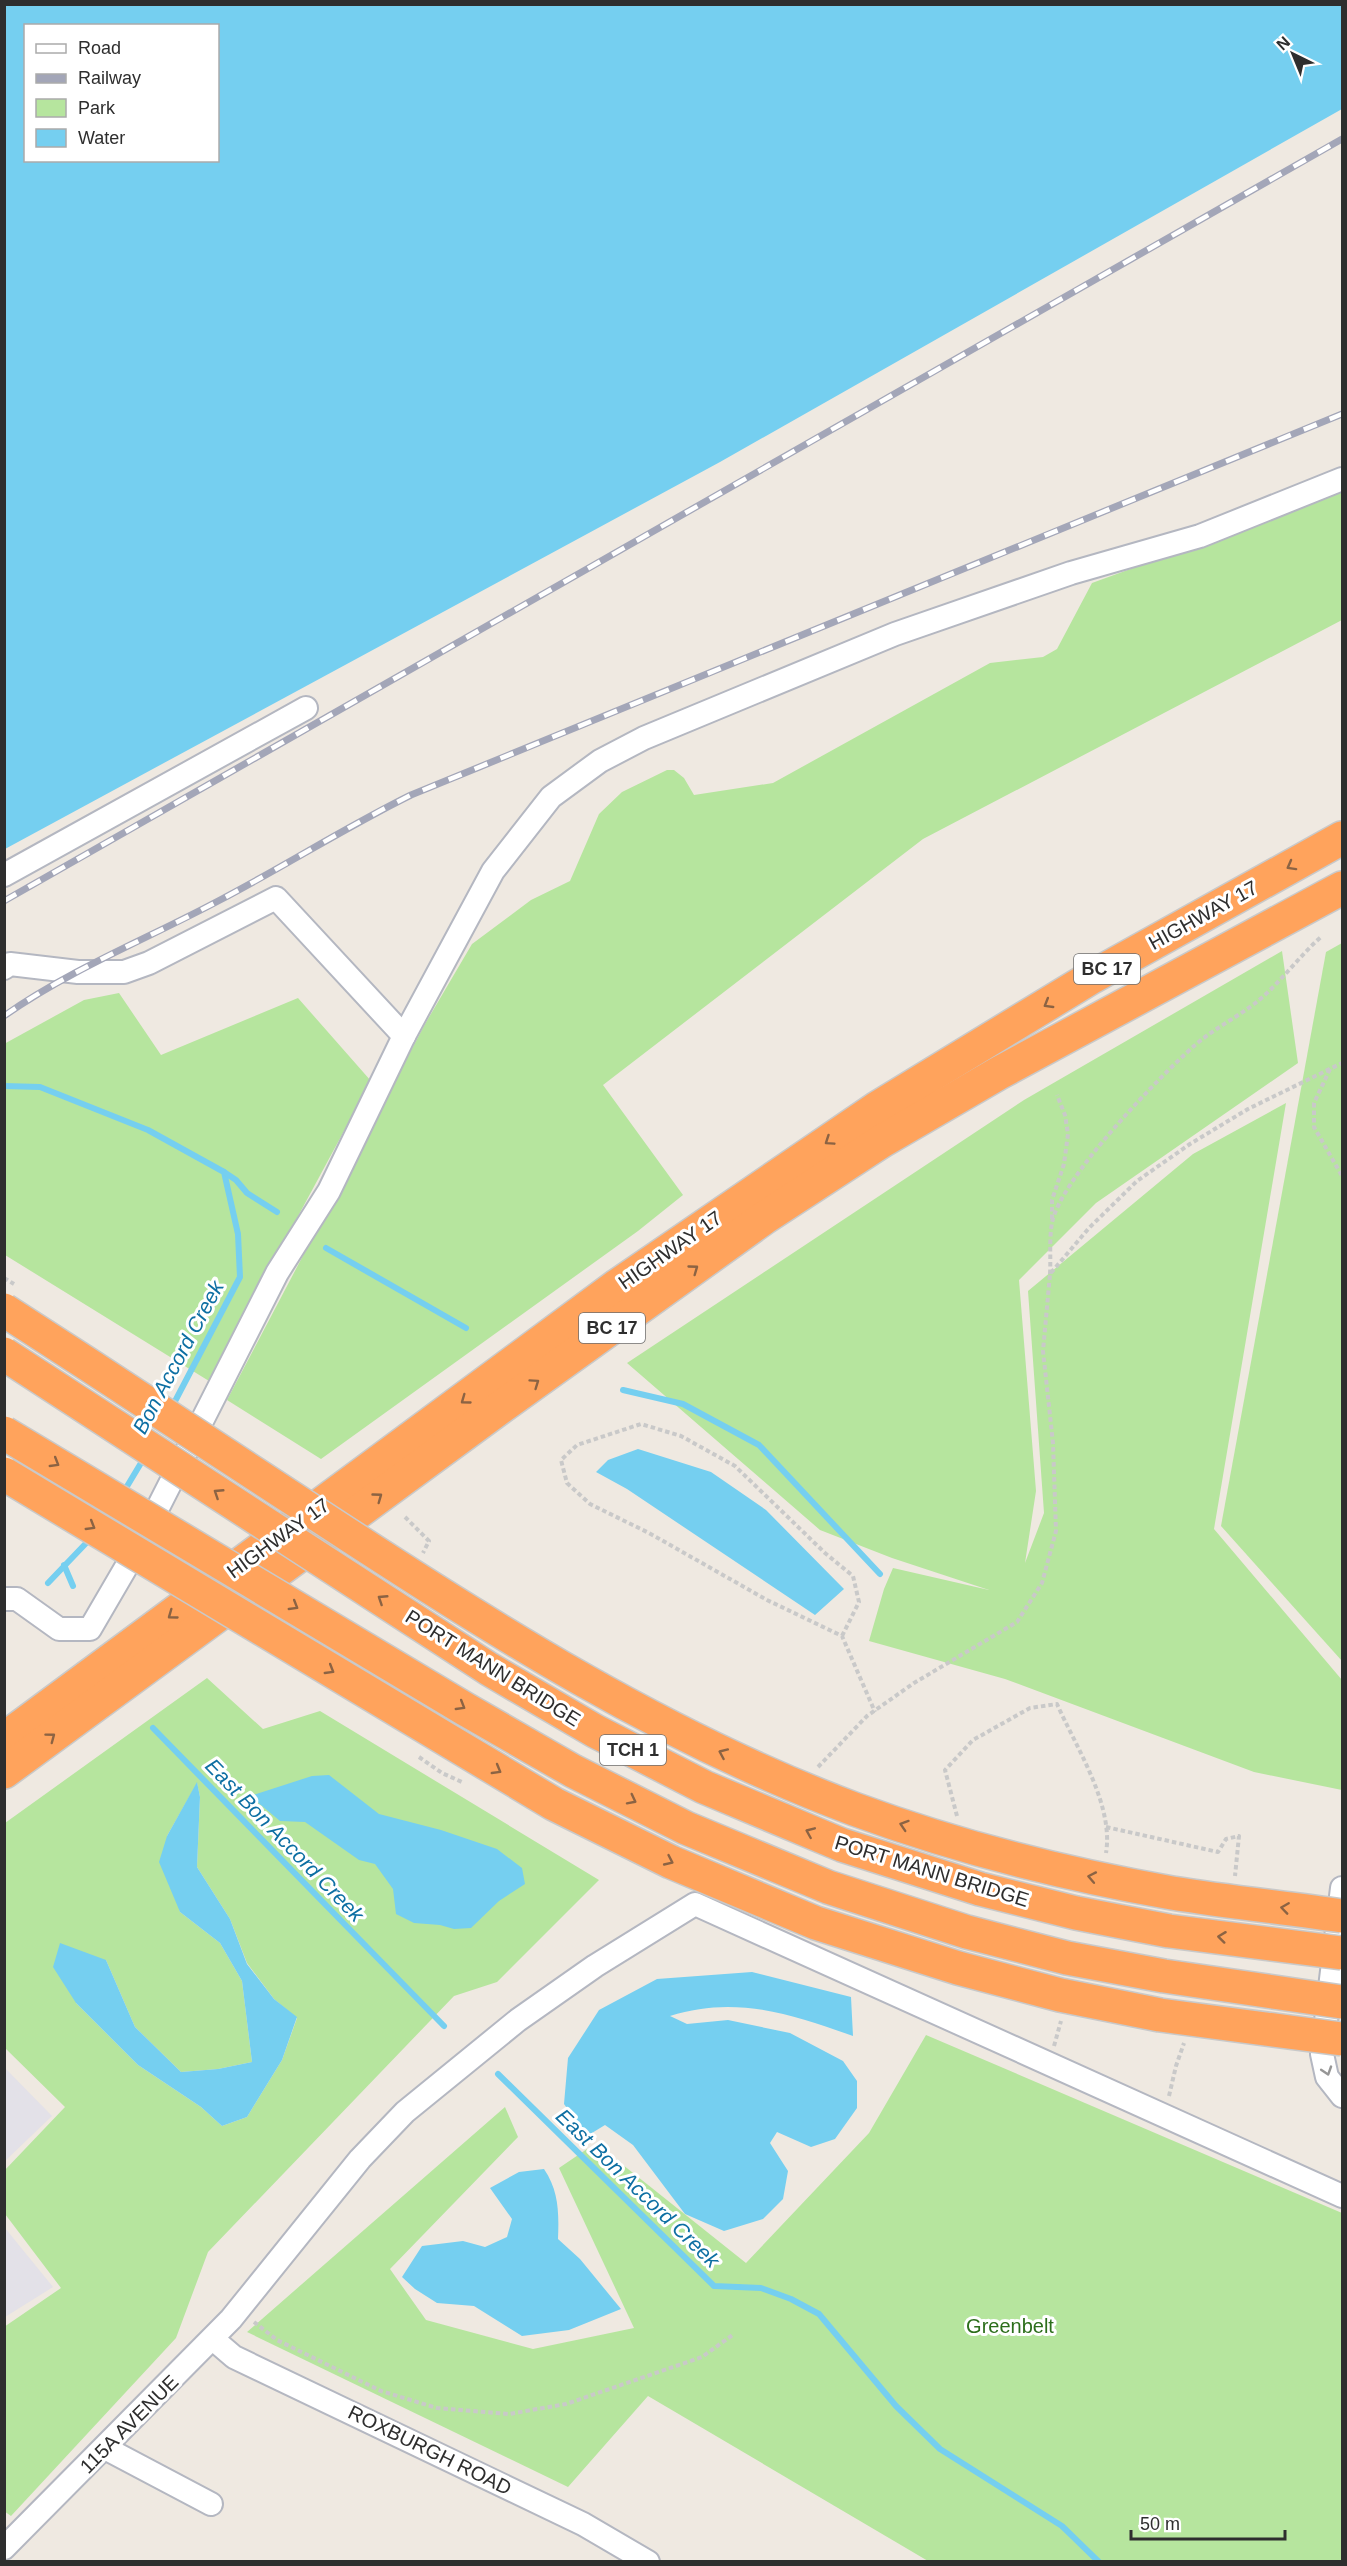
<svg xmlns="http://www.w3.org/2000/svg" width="1347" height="2566" font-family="Arial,sans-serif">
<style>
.industrial{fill:#e3e1e8}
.green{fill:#b6e59e;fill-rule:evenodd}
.water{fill:#75cff0;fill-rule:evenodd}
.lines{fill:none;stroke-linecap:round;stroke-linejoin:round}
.stream{stroke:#75cff0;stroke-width:6}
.minor-casing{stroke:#b4b7c1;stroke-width:26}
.highway-casing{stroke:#c9c9c9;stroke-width:36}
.path{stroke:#c9c9c9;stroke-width:4;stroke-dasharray:4.5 3;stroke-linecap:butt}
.minor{stroke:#fff;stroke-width:22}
.highway{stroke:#ffa35c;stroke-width:33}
.rail-casing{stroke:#a3a6b8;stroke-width:7}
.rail{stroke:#fff;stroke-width:4.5;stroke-dasharray:14;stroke-linecap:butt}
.highway-bridge-casing{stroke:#c9c9c9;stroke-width:36;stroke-linecap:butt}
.path-bridge{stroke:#c9c9c9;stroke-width:4;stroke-dasharray:4.5 3;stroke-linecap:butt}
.highway-bridge{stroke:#ffa35c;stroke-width:33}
.oneway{stroke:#8c6343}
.oneway2{stroke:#969696}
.labels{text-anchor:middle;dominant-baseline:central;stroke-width:6;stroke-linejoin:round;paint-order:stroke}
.shield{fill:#fff;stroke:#6d6d6d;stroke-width:1.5}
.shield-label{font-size:18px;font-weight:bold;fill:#2e2e2e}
.street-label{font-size:20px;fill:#2e2e2e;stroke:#fff}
.park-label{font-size:20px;fill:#2c6e1b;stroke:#fff}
.water-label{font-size:21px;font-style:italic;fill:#0d6fa3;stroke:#fff}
</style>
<rect width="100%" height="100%" fill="#efe9e1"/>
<g class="industrial">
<path d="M5 2068 52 2116 5 2161Z"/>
<path d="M5 2228 53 2287 5 2317H4Z"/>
</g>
<g class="green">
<path d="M1342 492V620L923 839 603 1085 683 1195 638 1231 321 1459 227 1400 425 1024 472 944 531 900 570 881 599 814 622 792 667 770H674L684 778 694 795 773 783 990 663 1043 657 1057 649 1092 583Z"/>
<path d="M1342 943V1661L1221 1526 1326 952Z"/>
<path d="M1282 951 1298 1063 1096 1203 1019 1280 1036 1491 1025 1563 1044 1513 1028 1291 1193 1154 1286 1103 1214 1529 1342 1680V1790L1254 1772 1005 1679 869 1641 884 1589 893 1568 989 1590 892 1558 820 1530 627 1363 1024 1100Z"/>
<path d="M119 993 161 1055 298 998 371 1081 209 1381 5 1255 4 1044 84 1000Z"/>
<path d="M207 1678 263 1729 320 1711 599 1880 497 1982 454 1996 208 2252 176 2338 11 2516 4 2511V2327L61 2288 5 2214 4 2171 65 2107 5 2048V1823ZM197 1783 200 1797 197 1867 230 1919 247 1963 274 1999 297 2018 282 2060 247 2117 222 2126 201 2107 138 2065 76 2003 106 1960 135 2027 181 2072 218 2069 252 2062 242 1981 220 1943 180 1912 167 1836Z"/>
<path d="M926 2035 1342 2213V2561H928L648 2396 568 2487 247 2332 505 2107 518 2137 390 2269 426 2320 533 2349 634 2328 559 2168 587 2149 613 2157 746 2263 869 2133Z"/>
</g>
<g class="water">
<path d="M5 4 1342 5V109L720 462 5 849ZM26 26H218V160H26Z"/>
<path d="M638 1449 711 1472 766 1510 844 1589 815 1615 627 1489 596 1472 608 1460Z"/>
<path d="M329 1775 379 1814 441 1830 497 1849 522 1868 525 1884 499 1901 471 1928 454 1929 440 1925 414 1923 396 1914 393 1889 375 1864 359 1860 305 1822 280 1821 250 1796 312 1776Z"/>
<path d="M197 1782 200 1797 197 1867 230 1919 247 1964 274 1999 297 2017 282 2060 247 2117 222 2126 201 2107 138 2065 76 2003 53 1967 60 1943 106 1960 135 2027 181 2072 218 2069 252 2062 242 1981 220 1943 180 1912 159 1862 167 1836Z"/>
<path d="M752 1972 851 1997 853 2036C791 2014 735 1995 670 2016L687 2024 728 2020 790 2033 843 2061 857 2081V2108L835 2139 811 2147 777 2132 770 2143 788 2171 783 2199 763 2219 724 2231 685 2214 633 2145 605 2125 587 2136 564 2104 568 2058 599 2010 657 1979Z"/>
<path d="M544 2169C559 2191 559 2213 558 2239L580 2259 621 2309 569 2330 522 2336 474 2306 437 2303 415 2289 402 2277 422 2246 463 2241 485 2247 507 2237 512 2219 490 2188 519 2172Z"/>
</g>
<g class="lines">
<g class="stream">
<path d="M4 1086 40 1087 148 1130 224 1172 238 1234 240 1277 172 1407"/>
<path d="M224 1172 236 1180 247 1193 277 1212"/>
<path d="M326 1248 466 1328"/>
<path d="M623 1390 683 1404 759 1445 880 1574"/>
<path d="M123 1493 144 1458"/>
<path d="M64 1565 73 1586"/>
<path d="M48 1583 91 1538"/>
<path d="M153 1728 444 2026"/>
<path d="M498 2074 714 2286 761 2288 791 2299 819 2314 896 2406 940 2449 1062 2526 1099 2562"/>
</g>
<g class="minor-casing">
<g id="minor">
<path d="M4 875 306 708"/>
<path d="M4 968 10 964 78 972H124L149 963 276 898 404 1036"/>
<path d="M4 1599H17L59 1629H90L139 1545 277 1273 329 1191 404 1036 493 871 551 797 600 761 644 738 895 634 1071 573 1200 536 1342 479"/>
<path d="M1342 1888 1322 2054 1327 2077 1342 2096"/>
<path d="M213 2339 234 2357 583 2524 648 2562"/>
<path d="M105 2448 211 2504"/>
<path d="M4 2548 231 2319 360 2159 405 2112 518 2020 595 1966 695 1904 1342 2196"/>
</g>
</g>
<g class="highway-casing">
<g id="highway">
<path d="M4 1739 618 1285 877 1108 1092 977 1342 838"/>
<path d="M4 1772 501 1407 764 1218 882 1141 999 1073 1342 888"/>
</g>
</g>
<g class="path">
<path d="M1330 1069 1314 1103V1127L1342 1176"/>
<path d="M1052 1219V1200L1064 1164 1068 1134 1065 1115 1057 1095"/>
<path d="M1050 1274C1051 1257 1049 1239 1052 1223 1060 1179 1158 1078 1194 1046 1212 1030 1234 1019 1254 1004 1279 985 1298 957 1322 936"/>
<path d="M405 1517 429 1541 423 1553"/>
<path d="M842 1636 859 1602 853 1576 825 1553 735 1466 681 1436 641 1424 577 1445 561 1460 567 1483 590 1504 649 1533 767 1600 842 1636 875 1712"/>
<path d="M419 1757 442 1773 464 1783"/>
<path d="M818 1767 867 1716 914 1683 1017 1622 1042 1583 1056 1531 1053 1443 1043 1351 1050 1274 1089 1228 1137 1181 1190 1144 1248 1109 1342 1063"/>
<path d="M957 1816 945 1770 973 1740 1030 1708 1057 1704C1076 1747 1114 1805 1106 1853"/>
<path d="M1106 1827 1218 1852 1226 1839 1239 1836 1235 1876"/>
<path d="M1054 2046 1061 2021"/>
<path d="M1169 2096 1176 2066 1184 2043"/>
<path d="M254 2322 277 2340 381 2391 437 2408 509 2414 566 2404 702 2357 734 2334"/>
</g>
<use href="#minor" class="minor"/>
<use href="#highway" class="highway"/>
<g class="rail-casing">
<g id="rail">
<path d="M4 901 1342 139"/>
<path d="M4 1016C71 969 149 938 220 900 285 866 346 827 411 795L1342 414"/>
</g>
</g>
<use href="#rail" class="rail"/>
<g class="highway-bridge-casing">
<g id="highway-bridge">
<path d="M4 1310C111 1379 217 1449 324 1519 492 1629 664 1738 854 1809 957 1847 1064 1874 1172 1893 1229 1902 1286 1908 1342 1916"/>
<path d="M4 1354 489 1669 595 1731 704 1787 842 1845 980 1889 1076 1913 1169 1931 1342 1953"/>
<path d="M4 1433 465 1709 573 1771 686 1828 828 1887 967 1932 1067 1958 1164 1976 1342 2002"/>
<path d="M4 1474 554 1804 671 1862 816 1923 958 1968 1060 1995 1160 2015 1342 2039"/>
</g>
</g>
<path class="path-bridge" d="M4 1278 14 1284"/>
<use href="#highway-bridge" class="highway-bridge"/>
</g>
<defs><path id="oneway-chevron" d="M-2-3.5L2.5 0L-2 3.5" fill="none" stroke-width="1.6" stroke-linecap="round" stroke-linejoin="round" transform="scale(1.5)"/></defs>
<g class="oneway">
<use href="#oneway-chevron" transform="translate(1291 866) rotate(151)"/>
<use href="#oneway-chevron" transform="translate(1048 1004) rotate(149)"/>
<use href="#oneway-chevron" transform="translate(829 1141) rotate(146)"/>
<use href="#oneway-chevron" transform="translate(694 1269) rotate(-36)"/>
<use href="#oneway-chevron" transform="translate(535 1383) rotate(-35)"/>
<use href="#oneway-chevron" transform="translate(465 1400) rotate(144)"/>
<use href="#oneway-chevron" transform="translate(55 1463) rotate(31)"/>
<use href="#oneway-chevron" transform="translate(218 1493) rotate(-147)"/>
<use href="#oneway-chevron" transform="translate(378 1497) rotate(-36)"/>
<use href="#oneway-chevron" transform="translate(91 1526) rotate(31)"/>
<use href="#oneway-chevron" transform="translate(382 1599) rotate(-147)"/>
<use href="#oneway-chevron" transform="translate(294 1606) rotate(31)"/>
<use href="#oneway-chevron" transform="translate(172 1615) rotate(144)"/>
<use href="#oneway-chevron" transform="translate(330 1670) rotate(31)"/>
<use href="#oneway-chevron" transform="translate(461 1706) rotate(31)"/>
<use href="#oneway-chevron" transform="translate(51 1737) rotate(-37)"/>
<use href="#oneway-chevron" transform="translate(723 1753) rotate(-156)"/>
<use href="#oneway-chevron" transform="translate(497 1770) rotate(30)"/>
<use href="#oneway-chevron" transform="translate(632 1800) rotate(27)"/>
<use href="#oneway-chevron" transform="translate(904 1825) rotate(-162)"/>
<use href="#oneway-chevron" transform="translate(810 1832) rotate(-157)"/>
<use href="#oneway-chevron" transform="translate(669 1861) rotate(25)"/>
<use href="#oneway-chevron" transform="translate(1092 1877) rotate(-169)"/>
<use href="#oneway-chevron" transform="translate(1285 1908) rotate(-172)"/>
<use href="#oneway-chevron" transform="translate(1222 1937) rotate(-173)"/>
</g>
<use class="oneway2" href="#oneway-chevron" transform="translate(1327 2071) rotate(72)"/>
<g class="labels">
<g class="shield">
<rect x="1074" y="954" width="66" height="30" rx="4.5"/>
<rect x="579" y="1313" width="66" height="30" rx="4.5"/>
<rect x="600" y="1735" width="66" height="30" rx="4.5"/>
</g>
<g class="shield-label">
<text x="1107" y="969">BC 17</text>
<text x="612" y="1328">BC 17</text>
<text x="633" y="1750">TCH 1</text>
</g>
<g class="street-label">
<text transform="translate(1203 915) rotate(-29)">HIGHWAY 17</text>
<text transform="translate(670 1250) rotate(-35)">HIGHWAY 17</text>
<text transform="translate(278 1538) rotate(-36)">HIGHWAY 17</text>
<text transform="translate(493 1668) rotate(32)">PORT MANN BRIDGE</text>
<text transform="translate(932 1871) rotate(17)">PORT MANN BRIDGE</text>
<text transform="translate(129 2424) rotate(-45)">115A AVENUE</text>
<text transform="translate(430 2450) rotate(26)">ROXBURGH ROAD</text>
</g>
<g class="park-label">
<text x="1010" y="2326">Greenbelt</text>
</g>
<g class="water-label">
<text transform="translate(178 1357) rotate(-62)">Bon Accord Creek</text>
<text transform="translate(285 1840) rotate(46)">East Bon Accord Creek</text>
<text transform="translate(638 2188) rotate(44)">East Bon Accord Creek</text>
</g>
</g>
<rect width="1347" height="2566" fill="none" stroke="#2e2e2e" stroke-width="12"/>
<rect x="24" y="24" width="195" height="138" fill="#ffffff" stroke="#ababab" stroke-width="1.5"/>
<rect x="36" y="44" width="30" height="9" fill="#ffffff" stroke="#ababab" stroke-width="1.5"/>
<text x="78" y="54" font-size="18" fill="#2e2e2e">Road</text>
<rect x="36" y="74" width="30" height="9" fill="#a3a6b8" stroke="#ababab" stroke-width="1.5"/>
<text x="78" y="84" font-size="18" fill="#2e2e2e">Railway</text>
<rect x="36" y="99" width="30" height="18" fill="#b6e59e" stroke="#ababab" stroke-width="1.5"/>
<text x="78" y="114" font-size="18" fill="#2e2e2e">Park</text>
<rect x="36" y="129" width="30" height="18" fill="#75cff0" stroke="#ababab" stroke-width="1.5"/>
<text x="78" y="144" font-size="18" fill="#2e2e2e">Water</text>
<g transform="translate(1293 54) rotate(317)" stroke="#ffffff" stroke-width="4.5" paint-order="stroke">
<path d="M0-4.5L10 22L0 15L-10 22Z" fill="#2e2e2e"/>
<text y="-9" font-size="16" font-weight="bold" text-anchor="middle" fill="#2e2e2e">N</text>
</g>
<path d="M1131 2530v9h154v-9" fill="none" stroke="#2e2e2e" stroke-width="3"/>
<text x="1140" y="2530" font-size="18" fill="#2e2e2e" stroke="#ffffff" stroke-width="4.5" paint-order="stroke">50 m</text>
</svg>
